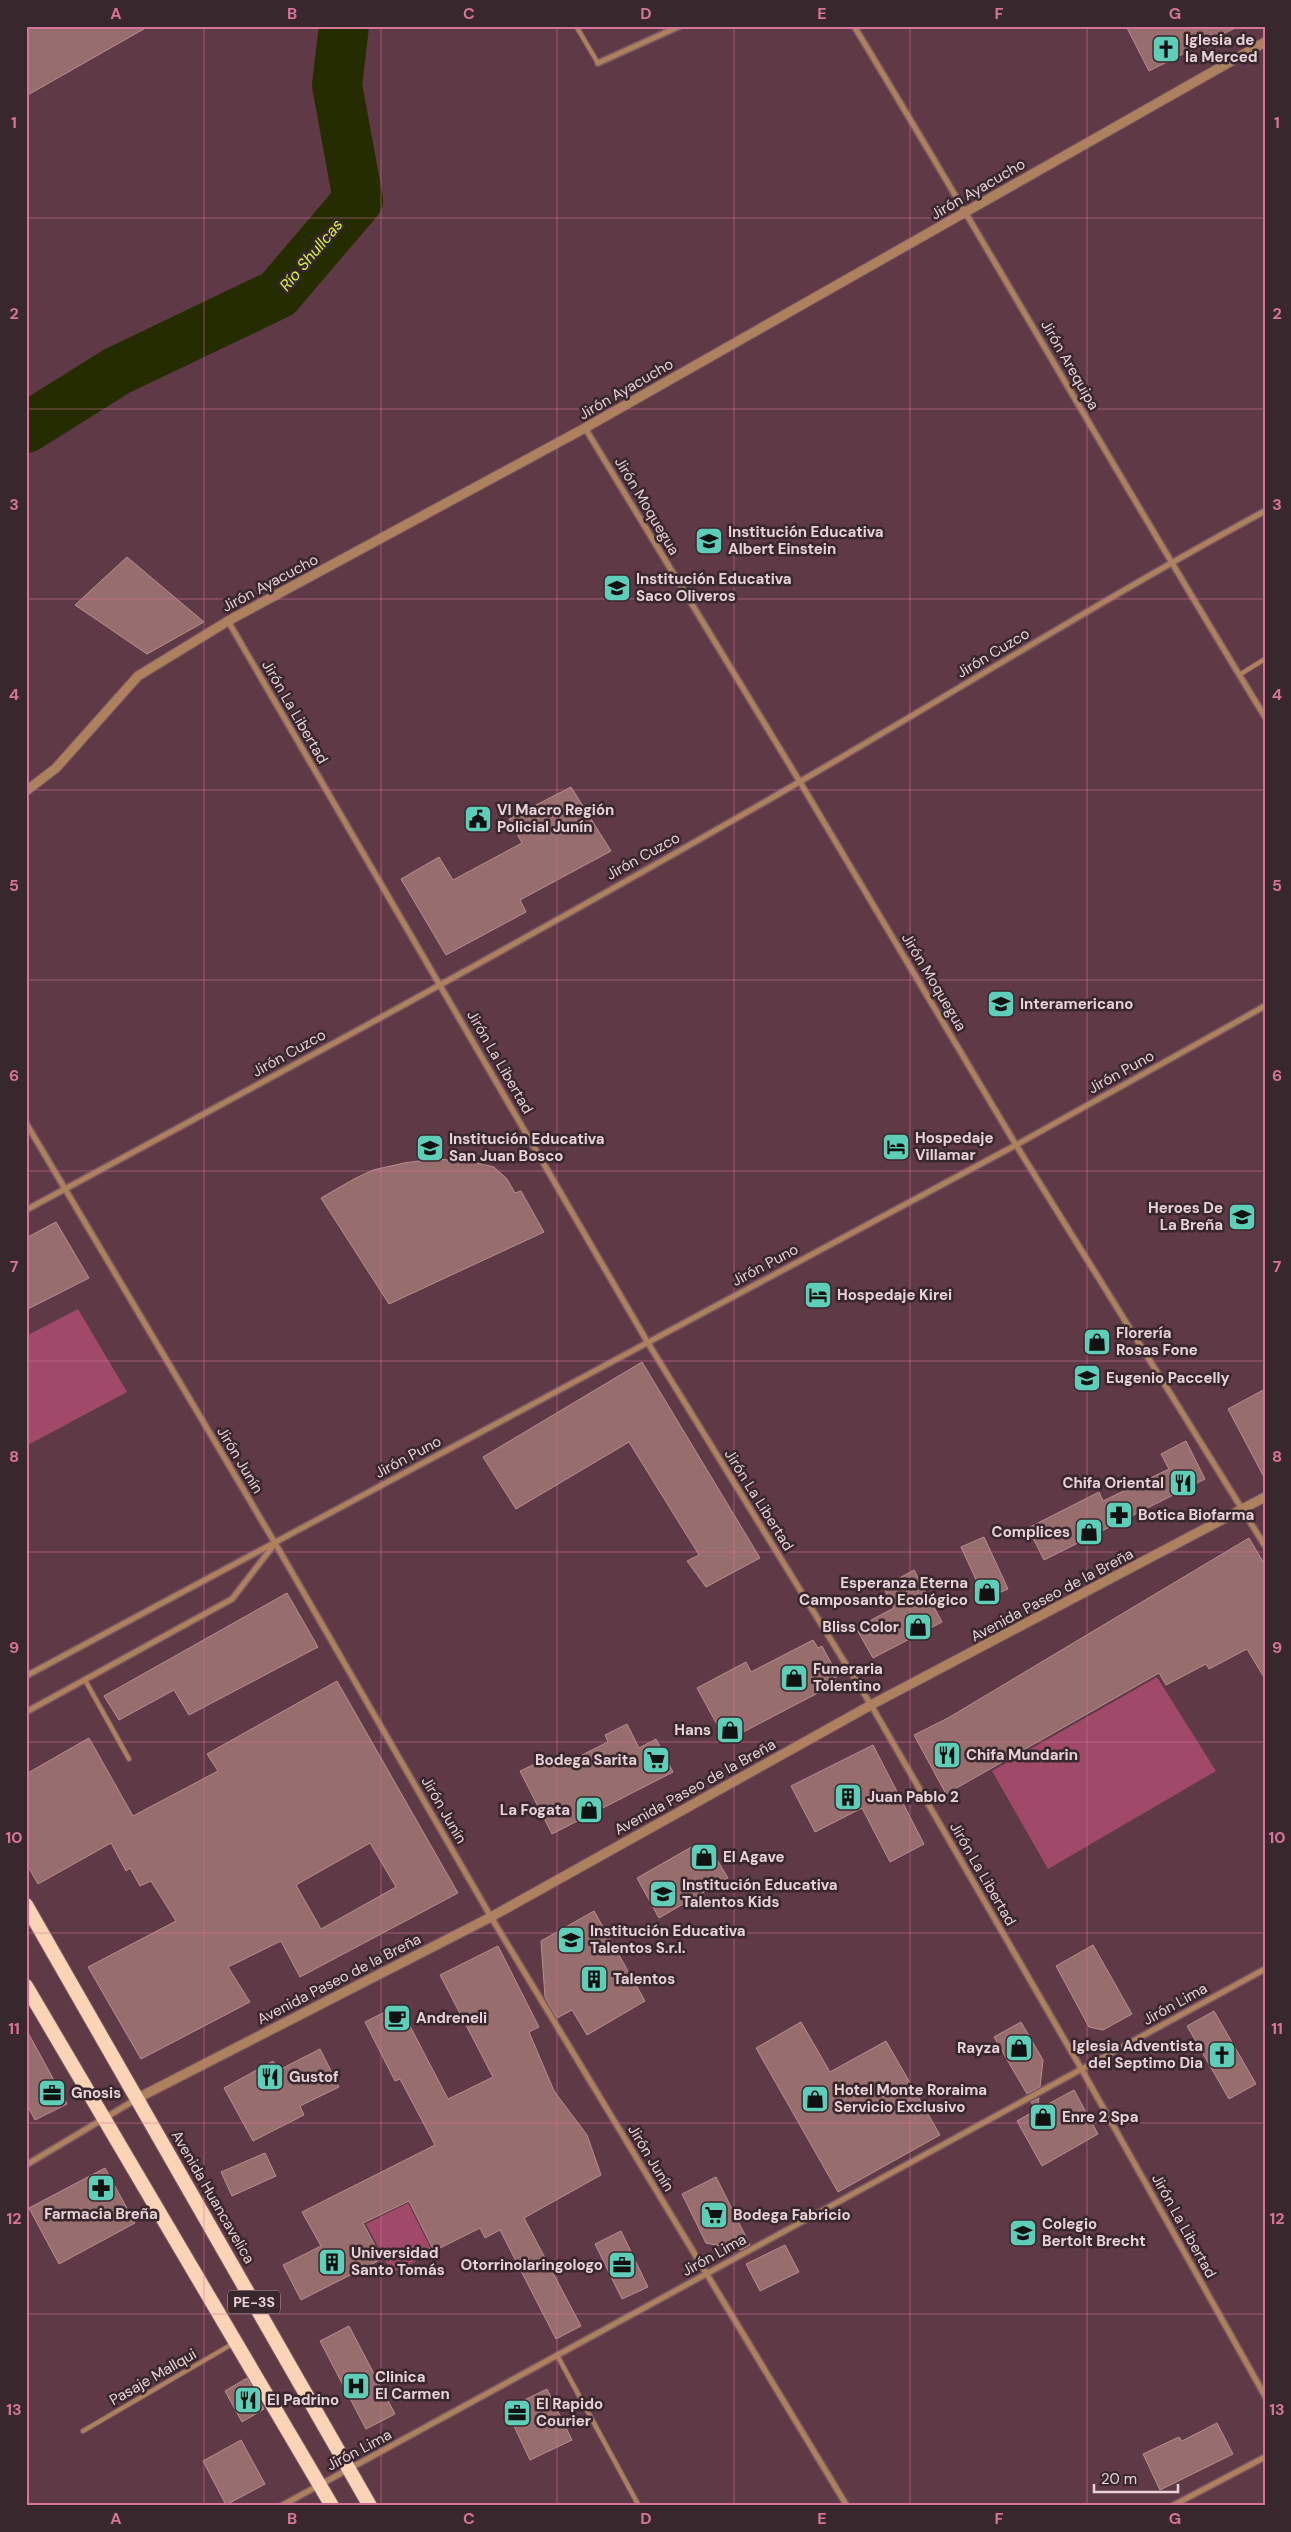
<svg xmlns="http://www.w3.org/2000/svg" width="1291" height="2532" font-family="'DM Sans',sans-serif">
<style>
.green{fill:#a04969}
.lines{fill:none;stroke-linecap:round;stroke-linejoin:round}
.river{stroke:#252c00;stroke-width:50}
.building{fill:#986d6d;stroke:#bb8e8e;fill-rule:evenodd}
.service-casing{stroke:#7b5863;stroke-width:6}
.minor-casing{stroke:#7b5863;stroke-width:8}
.tertiary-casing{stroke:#7b5863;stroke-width:11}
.trunk-casing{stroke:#7b5863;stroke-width:16}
.service{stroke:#ae815e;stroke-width:4}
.minor{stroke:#ae815e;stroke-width:5}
.tertiary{stroke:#ae815e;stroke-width:9}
.trunk{stroke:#fbd4b7;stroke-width:14}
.grid{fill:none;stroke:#d6749a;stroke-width:1;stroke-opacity:0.55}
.labels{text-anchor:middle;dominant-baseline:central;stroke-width:5;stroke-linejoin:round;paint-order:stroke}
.shield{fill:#38272c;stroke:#b49ea4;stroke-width:1}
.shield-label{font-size:14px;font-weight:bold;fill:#e9d1d8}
.poi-label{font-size:15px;font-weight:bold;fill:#e9d1d8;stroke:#38272c;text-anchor:start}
.street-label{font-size:15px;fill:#e9d1d8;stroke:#38272c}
.water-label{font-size:16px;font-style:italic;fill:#d6f23f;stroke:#38272c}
.neatline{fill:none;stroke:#d6749a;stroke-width:2}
.grid-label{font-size:16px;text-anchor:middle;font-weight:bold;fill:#d6749a}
</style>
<rect width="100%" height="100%" fill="#5f3a46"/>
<g class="green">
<path d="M78 1309 127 1392 26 1446V1336Z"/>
<path d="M1157 1677 1216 1771 1048 1869 992 1771Z"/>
<path d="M408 2203 433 2253 392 2273 366 2224Z"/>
</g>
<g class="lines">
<path class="river" d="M26 428 117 371 278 294 358 200 337 85 344 26"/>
</g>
<g class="building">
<path d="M26 26H149L26 96Z"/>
<path d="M1126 26H1239L1149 71Z"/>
<path d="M127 557 204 622 147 654 75 605Z"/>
<path d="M571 787 611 851 520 900 526 912 446 955 401 879 439 857 453 880 522 843 509 819Z"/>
<path d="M434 1159 467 1161 494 1167 507 1179 515 1193 521 1191 544 1232 389 1304 321 1198 354 1179 373 1170 404 1163Z"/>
<path d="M56 1222 89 1278 26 1310V1238Z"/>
<path d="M642 1362 760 1558 706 1587 687 1561 699 1555 629 1442 516 1509 483 1457Z"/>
<path d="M1265 1389V1479L1228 1409Z"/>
<path d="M1186 1441 1205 1479 1044 1560 1028 1528 1099 1492 1103 1501 1169 1469 1161 1454Z"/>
<path d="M984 1537 1008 1589 985 1599 961 1547Z"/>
<path d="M1249 1538 1265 1565V1679L1247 1649 1209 1669 1206 1664 1166 1685 1159 1673 946 1794 914 1735 948 1718Z"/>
<path d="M914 1570 942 1622 873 1658 856 1628 894 1608 883 1587Z"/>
<path d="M287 1593 318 1647 189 1715 174 1690 119 1720 104 1696Z"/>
<path d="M813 1640 818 1648 822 1646 838 1676 834 1678 837 1683 726 1741 697 1688 746 1662 751 1672Z"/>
<path d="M337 1681 458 1893 300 1977 281 1941 228 1967 250 2002 141 2059 88 1967 176 1921 151 1881 140 1886 130 1868 126 1871 111 1843 38 1884 26 1863V1774L89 1738 133 1816 218 1771 207 1754ZM370 1843 396 1887 321 1929 296 1885Z"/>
<path d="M627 1724 639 1748 656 1739 673 1772 552 1834 520 1771 552 1756 558 1767 608 1742 605 1735Z"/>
<path d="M873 1745 924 1844 890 1862 862 1808 815 1832 791 1786Z"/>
<path d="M695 1845 710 1848 728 1878 659 1918 637 1878Z"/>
<path d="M594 1911 645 2001 587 2035 572 2010 557 2018 545 1997 541 1941Z"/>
<path d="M1093 1945 1132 2014 1103 2030 1089 2027 1056 1966Z"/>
<path d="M498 1946 539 2027 529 2032 554 2091 587 2135 601 2175 524 2218 581 2326 556 2339 500 2230 485 2238 480 2228 434 2251 409 2201 363 2223 382 2259 301 2300 283 2265 321 2246 302 2212 435 2145 400 2079 395 2081 365 2022 399 2005 448 2099 493 2077 440 1975Z"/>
<path d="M1214 2011 1256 2084 1229 2099 1187 2026Z"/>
<path d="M801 2022 830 2072 886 2041 940 2135 838 2192 756 2048Z"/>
<path d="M1021 2022 1043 2060 1040 2087 1027 2094 994 2037Z"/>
<path d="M26 2029 67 2104 35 2120 26 2103Z"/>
<path d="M320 2049 339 2087 300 2106 304 2115 253 2141 224 2088 273 2061 279 2070Z"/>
<path d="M1074 2090 1098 2134 1042 2166 1017 2121 1036 2110 1031 2102 1039 2098 1037 2110Z"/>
<path d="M265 2153 276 2176 232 2196 221 2172Z"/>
<path d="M105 2168 135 2223 59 2264 29 2208Z"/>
<path d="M716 2177 750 2245 741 2250 706 2243 682 2194Z"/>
<path d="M621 2231 648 2287 622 2299 595 2244Z"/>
<path d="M785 2245 799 2272 760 2291 746 2264Z"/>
<path d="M349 2326 395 2414 366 2429 320 2341Z"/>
<path d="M247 2378 264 2409 242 2422 225 2391Z"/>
<path d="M547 2389 572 2440 530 2460 506 2409Z"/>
<path d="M1217 2423 1233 2454 1160 2490 1143 2454 1179 2437 1182 2441Z"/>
<path d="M241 2440 265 2484 226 2505 203 2461Z"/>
</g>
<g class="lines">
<g class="service-casing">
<g id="service">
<path d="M576 26 598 63"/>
<path d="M1239 675 1265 659"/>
<path d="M85 1680 129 1759"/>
<path d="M557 2355 639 2506"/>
<path d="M83 2431 234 2343"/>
</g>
</g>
<g class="minor-casing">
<g id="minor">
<path d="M854 26C993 255 1125 489 1265 717"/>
<path d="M598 63 680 26"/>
<path d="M585 428 800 782 1016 1145 1265 1546"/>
<path d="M228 621 648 1343 871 1705 1082 2070 1265 2396"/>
<path d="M26 1123 275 1543 491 1917 847 2506"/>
<path d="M26 1210C286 1070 546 929 801 781 956 691 1108 596 1265 511"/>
<path d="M26 1676 1016 1145 1265 1006"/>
<path d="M26 1712 232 1599 273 1546"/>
<path d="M26 2165 135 2100"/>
<path d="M281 2506 1265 1969"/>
<path d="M1172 2506 1265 2457"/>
</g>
</g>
<g class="tertiary-casing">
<g id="tertiary">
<path d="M26 791 56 768 138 676 228 621 585 428 1265 42"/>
<path d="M138 2098 491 1917 871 1705 1265 1497"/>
</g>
</g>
<g class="trunk-casing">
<g id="trunk">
<path d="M26 1905 370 2506"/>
<path d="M26 1986 332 2506"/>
</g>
</g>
<use href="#service" class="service"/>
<use href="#minor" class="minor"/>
<use href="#tertiary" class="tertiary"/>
<use href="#trunk" class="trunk"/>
</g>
<path class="grid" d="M204 26V2506M381 26V2506M557 26V2506M734 26V2506M910 26V2506M1087 26V2506M26 218H1265M26 409H1265M26 599H1265M26 790H1265M26 980H1265M26 1171H1265M26 1361H1265M26 1552H1265M26 1742H1265M26 1933H1265M26 2123H1265M26 2314H1265"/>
<defs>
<g id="church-square" transform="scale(1.4375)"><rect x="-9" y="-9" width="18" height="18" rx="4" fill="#5eceb8" stroke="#38272c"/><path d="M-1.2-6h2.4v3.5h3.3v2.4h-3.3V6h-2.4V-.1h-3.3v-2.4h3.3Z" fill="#111"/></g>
<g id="school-square" transform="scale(1.4375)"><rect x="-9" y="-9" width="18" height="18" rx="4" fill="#5eceb8" stroke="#38272c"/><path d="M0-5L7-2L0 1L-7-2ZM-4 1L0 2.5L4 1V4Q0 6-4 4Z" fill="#111"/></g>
<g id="civic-square" transform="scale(1.4375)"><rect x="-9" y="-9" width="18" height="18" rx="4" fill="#5eceb8" stroke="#38272c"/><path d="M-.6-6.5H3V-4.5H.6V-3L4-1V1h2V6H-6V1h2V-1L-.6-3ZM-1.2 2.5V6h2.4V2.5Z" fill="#111"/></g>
<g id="hotel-square" transform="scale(1.4375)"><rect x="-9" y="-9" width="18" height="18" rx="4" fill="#5eceb8" stroke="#38272c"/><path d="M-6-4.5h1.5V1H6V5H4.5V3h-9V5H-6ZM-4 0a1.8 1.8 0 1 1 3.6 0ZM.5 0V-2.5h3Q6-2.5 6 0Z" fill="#111"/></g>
<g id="shop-square" transform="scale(1.4375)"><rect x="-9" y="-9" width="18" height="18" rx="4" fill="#5eceb8" stroke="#38272c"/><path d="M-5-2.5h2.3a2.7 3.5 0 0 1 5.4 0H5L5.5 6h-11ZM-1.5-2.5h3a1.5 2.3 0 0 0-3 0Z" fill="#111"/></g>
<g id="restaurant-square" transform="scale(1.4375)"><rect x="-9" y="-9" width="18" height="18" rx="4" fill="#5eceb8" stroke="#38272c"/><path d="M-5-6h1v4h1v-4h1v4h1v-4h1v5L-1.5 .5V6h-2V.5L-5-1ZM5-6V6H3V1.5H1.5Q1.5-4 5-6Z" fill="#111"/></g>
<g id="pharmacy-square" transform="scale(1.4375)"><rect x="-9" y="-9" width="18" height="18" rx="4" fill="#5eceb8" stroke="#38272c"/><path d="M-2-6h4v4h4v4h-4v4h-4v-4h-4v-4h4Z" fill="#111"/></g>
<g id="supermarket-square" transform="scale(1.4375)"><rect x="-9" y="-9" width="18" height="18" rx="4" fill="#5eceb8" stroke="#38272c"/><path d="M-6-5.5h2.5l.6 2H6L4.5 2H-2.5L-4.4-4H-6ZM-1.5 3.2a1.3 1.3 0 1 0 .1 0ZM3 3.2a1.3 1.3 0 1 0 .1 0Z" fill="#111"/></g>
<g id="building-square" transform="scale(1.4375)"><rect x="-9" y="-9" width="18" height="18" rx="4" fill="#5eceb8" stroke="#38272c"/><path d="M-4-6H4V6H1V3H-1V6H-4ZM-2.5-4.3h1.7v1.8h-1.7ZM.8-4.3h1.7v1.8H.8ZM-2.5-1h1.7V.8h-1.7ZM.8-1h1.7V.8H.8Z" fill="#111"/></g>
<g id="cafe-square" transform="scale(1.4375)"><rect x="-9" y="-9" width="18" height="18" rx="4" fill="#5eceb8" stroke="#38272c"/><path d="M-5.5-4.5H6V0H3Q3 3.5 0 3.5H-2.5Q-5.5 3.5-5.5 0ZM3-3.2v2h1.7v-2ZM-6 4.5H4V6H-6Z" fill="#111"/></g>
<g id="office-square" transform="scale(1.4375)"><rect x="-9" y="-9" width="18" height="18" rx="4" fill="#5eceb8" stroke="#38272c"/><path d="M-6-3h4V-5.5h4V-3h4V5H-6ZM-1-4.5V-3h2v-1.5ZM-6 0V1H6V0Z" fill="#111"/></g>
<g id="hospital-square" transform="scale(1.4375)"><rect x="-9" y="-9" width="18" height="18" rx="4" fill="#5eceb8" stroke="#38272c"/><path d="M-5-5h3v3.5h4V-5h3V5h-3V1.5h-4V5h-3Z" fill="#111"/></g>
</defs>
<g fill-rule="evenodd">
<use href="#church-square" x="1166" y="49"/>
<use href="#school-square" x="709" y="541"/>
<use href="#school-square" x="617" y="588"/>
<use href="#civic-square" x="478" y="819"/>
<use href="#school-square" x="1001" y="1004"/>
<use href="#hotel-square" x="896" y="1147"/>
<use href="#school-square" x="430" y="1148"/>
<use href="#school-square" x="1242" y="1217"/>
<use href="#hotel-square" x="818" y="1295"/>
<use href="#shop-square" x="1097" y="1342"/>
<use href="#school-square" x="1087" y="1378"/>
<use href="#restaurant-square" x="1183" y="1483"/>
<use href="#pharmacy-square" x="1119" y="1515"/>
<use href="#shop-square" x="1089" y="1532"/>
<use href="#shop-square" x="987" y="1592"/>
<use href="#shop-square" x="918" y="1627"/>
<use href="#shop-square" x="794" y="1678"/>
<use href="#shop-square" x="730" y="1730"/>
<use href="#restaurant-square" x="947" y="1755"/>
<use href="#supermarket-square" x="656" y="1760"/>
<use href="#building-square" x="848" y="1797"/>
<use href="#shop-square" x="589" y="1810"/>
<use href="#shop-square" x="704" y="1857"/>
<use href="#school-square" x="663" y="1894"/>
<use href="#school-square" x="571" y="1940"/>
<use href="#building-square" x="594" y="1979"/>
<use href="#cafe-square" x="397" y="2018"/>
<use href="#shop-square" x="1019" y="2048"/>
<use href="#church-square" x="1222" y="2055"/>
<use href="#restaurant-square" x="270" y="2077"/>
<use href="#office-square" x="52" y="2093"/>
<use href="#shop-square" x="815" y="2099"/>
<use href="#shop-square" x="1043" y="2117"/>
<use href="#pharmacy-square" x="101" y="2188"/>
<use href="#supermarket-square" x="714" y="2215"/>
<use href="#school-square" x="1023" y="2233"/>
<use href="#building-square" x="332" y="2262"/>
<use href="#office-square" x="622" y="2265"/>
<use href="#hospital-square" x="356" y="2386"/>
<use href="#restaurant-square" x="248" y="2400"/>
<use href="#office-square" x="517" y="2413"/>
</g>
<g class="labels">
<rect class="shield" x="228" y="2290.5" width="52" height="23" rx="4"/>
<g class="shield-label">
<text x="254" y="2302">PE-3S</text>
</g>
<g class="poi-label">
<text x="1185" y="40">Iglesia de<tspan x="1185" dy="17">la Merced</tspan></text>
<text x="728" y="532">Institución Educativa<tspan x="728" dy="17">Albert Einstein</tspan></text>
<text x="636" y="579">Institución Educativa<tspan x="636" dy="17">Saco Oliveros</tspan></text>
<text x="497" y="810">VI Macro Región<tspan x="497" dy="17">Policial Junín</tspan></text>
<text x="1020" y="1004">Interamericano</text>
<text x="915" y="1138">Hospedaje<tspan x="915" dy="17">Villamar</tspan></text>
<text x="449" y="1139">Institución Educativa<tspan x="449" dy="17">San Juan Bosco</tspan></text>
<text x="1223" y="1208" text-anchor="end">Heroes De<tspan x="1223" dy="17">La Breña</tspan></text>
<text x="837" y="1295">Hospedaje Kirei</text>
<text x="1116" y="1333">Florería<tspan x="1116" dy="17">Rosas Fone</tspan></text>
<text x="1106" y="1378">Eugenio Paccelly</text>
<text x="1164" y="1483" text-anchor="end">Chifa Oriental</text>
<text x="1138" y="1515">Botica Biofarma</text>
<text x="1070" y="1532" text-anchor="end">Complices</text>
<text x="968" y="1583" text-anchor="end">Esperanza Eterna<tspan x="968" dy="17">Camposanto Ecológico</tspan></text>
<text x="899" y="1627" text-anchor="end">Bliss Color</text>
<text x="813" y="1669">Funeraria<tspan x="813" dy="17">Tolentino</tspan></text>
<text x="711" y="1730" text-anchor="end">Hans</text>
<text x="966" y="1755">Chifa Mundarin</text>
<text x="637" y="1760" text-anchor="end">Bodega Sarita</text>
<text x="867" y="1797">Juan Pablo 2</text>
<text x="570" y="1810" text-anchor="end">La Fogata</text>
<text x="723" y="1857">El Agave</text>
<text x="682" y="1885">Institución Educativa<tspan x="682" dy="17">Talentos Kids</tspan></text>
<text x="590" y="1931">Institución Educativa<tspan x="590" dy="17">Talentos S.r.l.</tspan></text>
<text x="613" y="1979">Talentos</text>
<text x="416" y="2018">Andreneli</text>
<text x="1203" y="2046" text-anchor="end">Iglesia Adventista<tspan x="1203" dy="17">del Septimo Dia</tspan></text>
<text x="1000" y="2048" text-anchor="end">Rayza</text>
<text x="289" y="2077">Gustof</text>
<text x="834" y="2090">Hotel Monte Roraima<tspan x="834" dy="17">Servicio Exclusivo</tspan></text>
<text x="71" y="2093">Gnosis</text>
<text x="1062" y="2117">Enre 2 Spa</text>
<text x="101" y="2214" text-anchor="middle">Farmacia Breña</text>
<text x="733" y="2215">Bodega Fabricio</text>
<text x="1042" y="2224">Colegio<tspan x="1042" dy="17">Bertolt Brecht</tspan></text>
<text x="351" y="2253">Universidad<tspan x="351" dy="17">Santo Tomás</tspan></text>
<text x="603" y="2265" text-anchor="end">Otorrinolaringologo</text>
<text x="375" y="2377">Clinica<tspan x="375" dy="17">El Carmen</tspan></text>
<text x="267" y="2400">El Padrino</text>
<text x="536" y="2404">El Rapido<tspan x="536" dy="17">Courier</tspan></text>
</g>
<g class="street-label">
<text transform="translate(978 189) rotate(-30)">Jirón Ayacucho</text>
<text transform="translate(1070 365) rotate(60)">Jirón Arequipa</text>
<text transform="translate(626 389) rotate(-30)">Jirón Ayacucho</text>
<text transform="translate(647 506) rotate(59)">Jirón Moquegua</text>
<text transform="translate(270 583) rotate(-28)">Jirón Ayacucho</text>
<text transform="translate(993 653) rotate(-31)">Jirón Cuzco</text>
<text transform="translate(295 712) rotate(60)">Jirón La Libertad</text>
<text transform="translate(643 856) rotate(-29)">Jirón Cuzco</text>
<text transform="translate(934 982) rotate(59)">Jirón Moquegua</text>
<text transform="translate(289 1053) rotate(-29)">Jirón Cuzco</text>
<text transform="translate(500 1062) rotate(60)">Jirón La Libertad</text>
<text transform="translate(1121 1072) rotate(-29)">Jirón Puno</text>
<text transform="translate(765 1265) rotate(-28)">Jirón Puno</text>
<text transform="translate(408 1457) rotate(-28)">Jirón Puno</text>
<text transform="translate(240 1460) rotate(59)">Jirón Junín</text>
<text transform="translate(759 1500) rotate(58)">Jirón La Libertad</text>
<text transform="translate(1052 1595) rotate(-28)">Avenida Paseo de la Breña</text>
<text transform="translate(695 1787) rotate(-29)">Avenida Paseo de la Breña</text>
<text transform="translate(444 1810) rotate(60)">Jirón Junín</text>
<text transform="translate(983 1874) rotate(60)">Jirón La Libertad</text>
<text transform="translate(339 1979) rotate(-27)">Avenida Paseo de la Breña</text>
<text transform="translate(1175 2004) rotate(-29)">Jirón Lima</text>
<text transform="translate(651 2158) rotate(59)">Jirón Junín</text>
<text transform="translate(213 2197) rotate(60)">Avenida Huancavelica</text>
<text transform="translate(1184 2226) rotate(61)">Jirón La Libertad</text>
<text transform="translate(714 2255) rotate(-29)">Jirón Lima</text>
<text transform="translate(153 2377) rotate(-30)">Pasaje Mallqui</text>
<text transform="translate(359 2450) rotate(-28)">Jirón Lima</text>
</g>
<g class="water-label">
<text transform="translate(311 255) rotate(-50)">Río Shullcas</text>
</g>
</g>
<rect width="1291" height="2532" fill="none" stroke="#38272c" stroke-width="55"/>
<path d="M1094 2484v8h84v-8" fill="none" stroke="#e9d1d8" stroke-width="2.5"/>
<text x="1101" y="2484" font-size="15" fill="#e9d1d8" stroke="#38272c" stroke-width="4" paint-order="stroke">20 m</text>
<rect x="28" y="28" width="1236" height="2476" class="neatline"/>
<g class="grid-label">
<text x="116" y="19">A</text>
<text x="292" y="19">B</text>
<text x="469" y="19">C</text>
<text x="646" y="19">D</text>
<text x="822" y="19">E</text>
<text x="999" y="19">F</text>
<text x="1175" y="19">G</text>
<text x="14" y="128">1</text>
<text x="1277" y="128">1</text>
<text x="14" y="319">2</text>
<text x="1277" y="319">2</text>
<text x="14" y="510">3</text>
<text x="1277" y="510">3</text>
<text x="14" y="700">4</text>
<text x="1277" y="700">4</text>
<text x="14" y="891">5</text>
<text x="1277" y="891">5</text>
<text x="14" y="1081">6</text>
<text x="1277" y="1081">6</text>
<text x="14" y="1272">7</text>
<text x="1277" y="1272">7</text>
<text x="14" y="1462">8</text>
<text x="1277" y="1462">8</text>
<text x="14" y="1653">9</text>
<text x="1277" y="1653">9</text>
<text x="14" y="1843">10</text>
<text x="1277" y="1843">10</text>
<text x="14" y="2034">11</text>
<text x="1277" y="2034">11</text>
<text x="14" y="2224">12</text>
<text x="1277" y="2224">12</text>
<text x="14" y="2415">13</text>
<text x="1277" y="2415">13</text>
<text x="116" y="2524">A</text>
<text x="292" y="2524">B</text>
<text x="469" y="2524">C</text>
<text x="646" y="2524">D</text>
<text x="822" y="2524">E</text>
<text x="999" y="2524">F</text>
<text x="1175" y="2524">G</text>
</g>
</svg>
